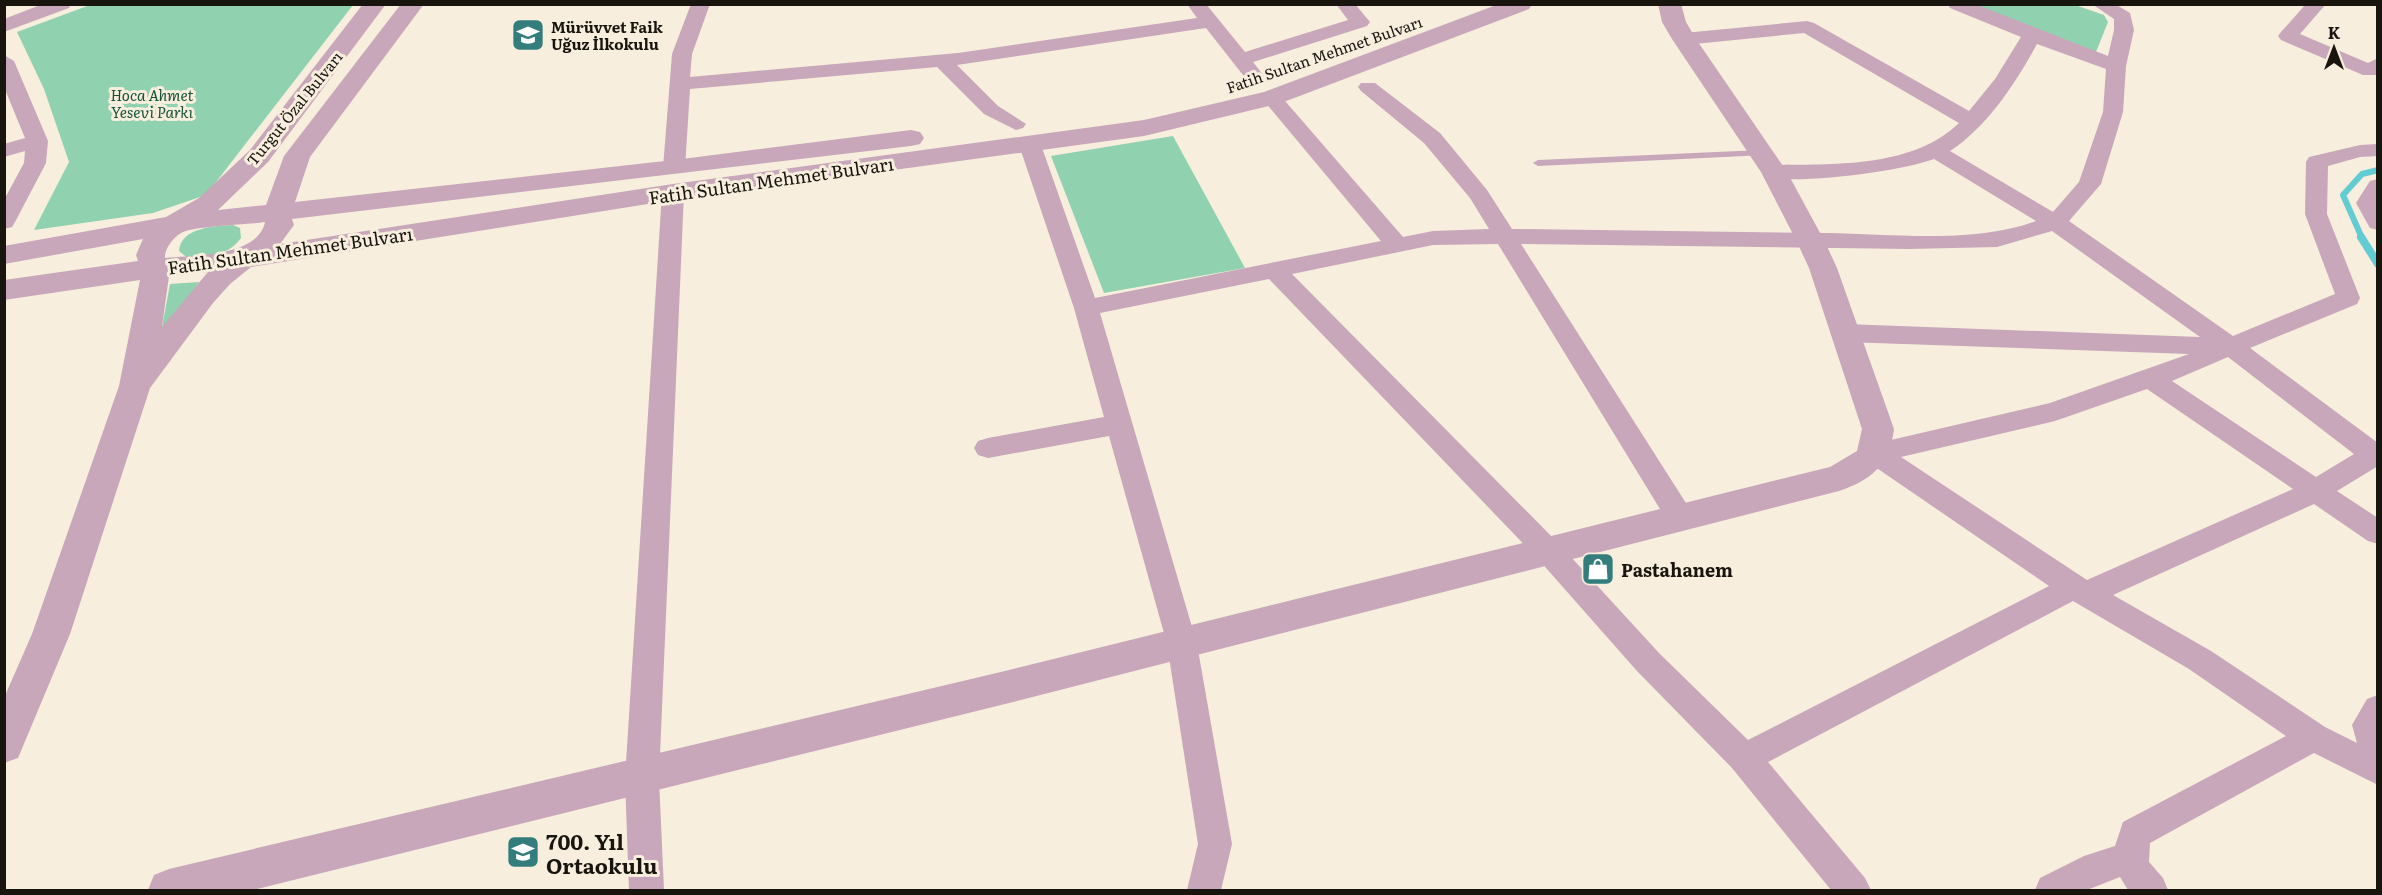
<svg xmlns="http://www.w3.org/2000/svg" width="2382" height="895" font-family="Literata,serif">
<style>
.green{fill:#90d2af}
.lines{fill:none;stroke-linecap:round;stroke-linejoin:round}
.stream-far1{stroke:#61ccd1;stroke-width:6}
.stream{stroke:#61ccd1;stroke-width:8}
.service{fill:#c7a7b9;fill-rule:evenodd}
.minor{fill:#c7a7b9;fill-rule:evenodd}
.tertiary{fill:#c7a7b9;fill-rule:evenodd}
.labels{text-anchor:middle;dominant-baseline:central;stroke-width:6;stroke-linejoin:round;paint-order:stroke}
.far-poi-label{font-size:15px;font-weight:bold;fill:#18150f;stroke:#f7eedd;text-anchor:start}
.far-street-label{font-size:15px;fill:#18150f;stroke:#f7eedd}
.far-park-label{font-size:15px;font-style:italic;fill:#155237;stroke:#f7eedd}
.street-label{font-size:18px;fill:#18150f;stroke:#f7eedd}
.poi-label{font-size:18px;font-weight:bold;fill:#18150f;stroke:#f7eedd;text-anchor:start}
.near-poi-label{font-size:21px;font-weight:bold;fill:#18150f;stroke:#f7eedd;text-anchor:start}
</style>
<rect width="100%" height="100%" fill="#f7eedd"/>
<g class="green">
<path d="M90 5H353L206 195 153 213 34 230 69 162 44 89 17 32Z"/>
<path d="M1970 5H2075L2104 15 2108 22 2096 52Z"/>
<path d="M1173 136 1245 268 1104 293 1051 156Z"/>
<path d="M233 225 240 228 241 238C228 256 209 256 189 259L179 251C181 227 215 226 233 225Z"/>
<path d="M199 282 159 344 170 284Z"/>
</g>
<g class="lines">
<path class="stream-far1" d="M2362 238 2343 195 2362 174 2378 170"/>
<path class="stream" d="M2361 237 2378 264"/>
<path class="service" d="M1761 150 1766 153 1765 155 1538 166 1533 163 1538 160Z"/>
<g class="minor">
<path d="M43 4H71L69 8 4 32V19Z"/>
<path d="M691 4H710L692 54 690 77 958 53 1197 18 1187 4H1206L1245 52 1348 20 1336 4H1355L1370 22 1367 26 1253 62 1267 80 1264 84H1250L1206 28 957 65 998 106 1026 124 1023 128 1016 130 984 114 937 67 690 89 685 168 682 173H666L663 168 672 54Z"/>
<path d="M1948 4H1975L2108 56 2114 30V19L2092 4H2115L2130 13 2134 30 2126 66 2123 112 2101 184 2069 221 2233 336 2335 294 2305 214 2306 162 2309 157 2360 145 2378 144V156L2360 157 2328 166 2327 214 2360 298 2357 304 2250 348 2378 443V466L2337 491 2378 518V544L2368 541 2314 504 2113 595 2211 651 2325 727 2357 743 2352 725 2367 699 2378 695V785L2314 753 2150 843 2149 862 2163 878 2168 890H2128L2120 877 2087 890H2035L2040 878 2084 856 2115 846 2123 822 2286 736 2189 669 2073 601 1768 762 1865 878 1871 890H1831L1732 768 1637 671 1539 560 1269 279 1100 313 1197 644 1232 844 1221 890H1187L1198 844 1167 644 1109 436 988 458 978 455 974 448 978 441 988 438 1104 417 1074 308 1019 145 1022 140H1038L1041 145 1095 298 1381 241 1265 102 1262 98 1265 94H1279L1403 237 1433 231 1489 229 1470 198 1424 143 1361 91 1358 87 1361 83H1375L1440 133 1487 190 1512 229C1617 230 1722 232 1827 233 1893 234 1974 244 2036 221L1934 159C1902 171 1798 185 1766 177L1763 172 1766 167 1774 165C1836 164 1912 168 1959 123L1804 33 1684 45 1674 39 1684 33 1807 21 1814 23 1969 111 1995 79 2021 37 1950 8ZM2037 44 2106 69 2103 112 2079 182 2053 212 1950 151C1988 126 2016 82 2037 44ZM2052 231 2200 337 1845 324 1836 327 1833 333 1836 339 1845 342 2189 354 2050 403 1865 446 1861 453 1865 460 2049 586 1748 740 1659 653 1559 544 1292 274 1433 245 1498 244 1671 527 1681 530 1691 527 1695 519 1691 511 1521 244 1909 249 1997 247ZM2228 357 2354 454 2316 477 2172 381ZM2147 389 2293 489 2087 580 1901 457 2055 421Z"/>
<path d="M2306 4H2326L2300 34 2368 63 2378 58V75H2363L2281 40 2278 36 2281 32Z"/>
<path d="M4 55 14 61 48 141 46 163 15 222 12 227 4 229V200L24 163 25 151 4 157V144L25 138 4 87Z"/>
<path d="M2378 179V230L2370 228 2356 203 2370 181Z"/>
<path d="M673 185 681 187 684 192 659 779 664 890H629L625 779 662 192 665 187Z"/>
</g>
<g class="tertiary">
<path d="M363 4H386L268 162 218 210 266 205 284 156 401 4H424L310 157 295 202 674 160 911 130 920 132 924 138 920 144 911 146 292 219 294 225 280 244 673 184 1144 120 1264 92 1499 4H1532L1529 9 1281 103 1144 136 673 200 251 267 230 284 213 303 150 388 70 634 18 758 4 763V698L32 634 119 386 140 280 4 300V280L138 261 136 255 143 239 4 264V246L166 217 199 198 250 150ZM265 222C258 257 193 255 165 258 164 249 175 235 183 232 199 226 246 225 265 222ZM208 272 162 327 169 276Z"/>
<path d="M1658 4H1681L1686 22 1696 39 1787 172 1825 242 1837 268 1894 429C1890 464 1872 480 1839 491L1005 704 253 890H148L154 875 169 869 1005 671 1830 467 1857 451 1862 429 1809 268 1797 242 1761 172 1672 39 1662 22Z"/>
</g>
</g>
<defs>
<g id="school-square" transform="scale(1.725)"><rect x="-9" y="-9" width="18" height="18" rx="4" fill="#347d7d" stroke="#f7eedd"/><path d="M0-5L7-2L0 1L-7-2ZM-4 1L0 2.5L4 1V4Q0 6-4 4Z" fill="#fff"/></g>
<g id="shop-square" transform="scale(1.725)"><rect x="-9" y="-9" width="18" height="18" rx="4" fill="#347d7d" stroke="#f7eedd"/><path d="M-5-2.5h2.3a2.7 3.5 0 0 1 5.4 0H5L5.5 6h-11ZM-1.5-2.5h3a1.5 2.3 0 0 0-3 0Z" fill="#fff"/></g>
</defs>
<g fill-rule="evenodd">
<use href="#school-square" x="528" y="35"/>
<use href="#shop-square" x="1598" y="569"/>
<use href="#school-square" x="523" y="852"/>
</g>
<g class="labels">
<g class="far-poi-label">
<text x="551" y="26">Mürüvvet Faik<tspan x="551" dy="17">Uğuz İlkokulu</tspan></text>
</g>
<g class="far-street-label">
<text transform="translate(1324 54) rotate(-19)">Fatih Sultan Mehmet Bulvarı</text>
<text transform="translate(294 108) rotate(-51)">Turgut Özal Bulvarı</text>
</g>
<g class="far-park-label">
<text x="152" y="94">Hoca Ahmet<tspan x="152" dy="17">Yesevi Parkı</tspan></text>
</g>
<g class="street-label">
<text transform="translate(771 180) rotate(-8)">Fatih Sultan Mehmet Bulvarı</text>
<text transform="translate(290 250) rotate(-8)">Fatih Sultan Mehmet Bulvarı</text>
</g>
<g class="poi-label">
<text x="1621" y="569">Pastahanem</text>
</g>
<g class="near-poi-label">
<text x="546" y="840">700. Yıl<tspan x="546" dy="24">Ortaokulu</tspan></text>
</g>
</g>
<rect width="2382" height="895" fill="none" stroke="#18150f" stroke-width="12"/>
<g transform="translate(2334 48)" stroke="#f7eedd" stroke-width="4.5" paint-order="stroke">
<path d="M0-4.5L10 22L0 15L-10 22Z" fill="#18150f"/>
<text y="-9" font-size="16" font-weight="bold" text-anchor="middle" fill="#18150f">K</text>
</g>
</svg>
